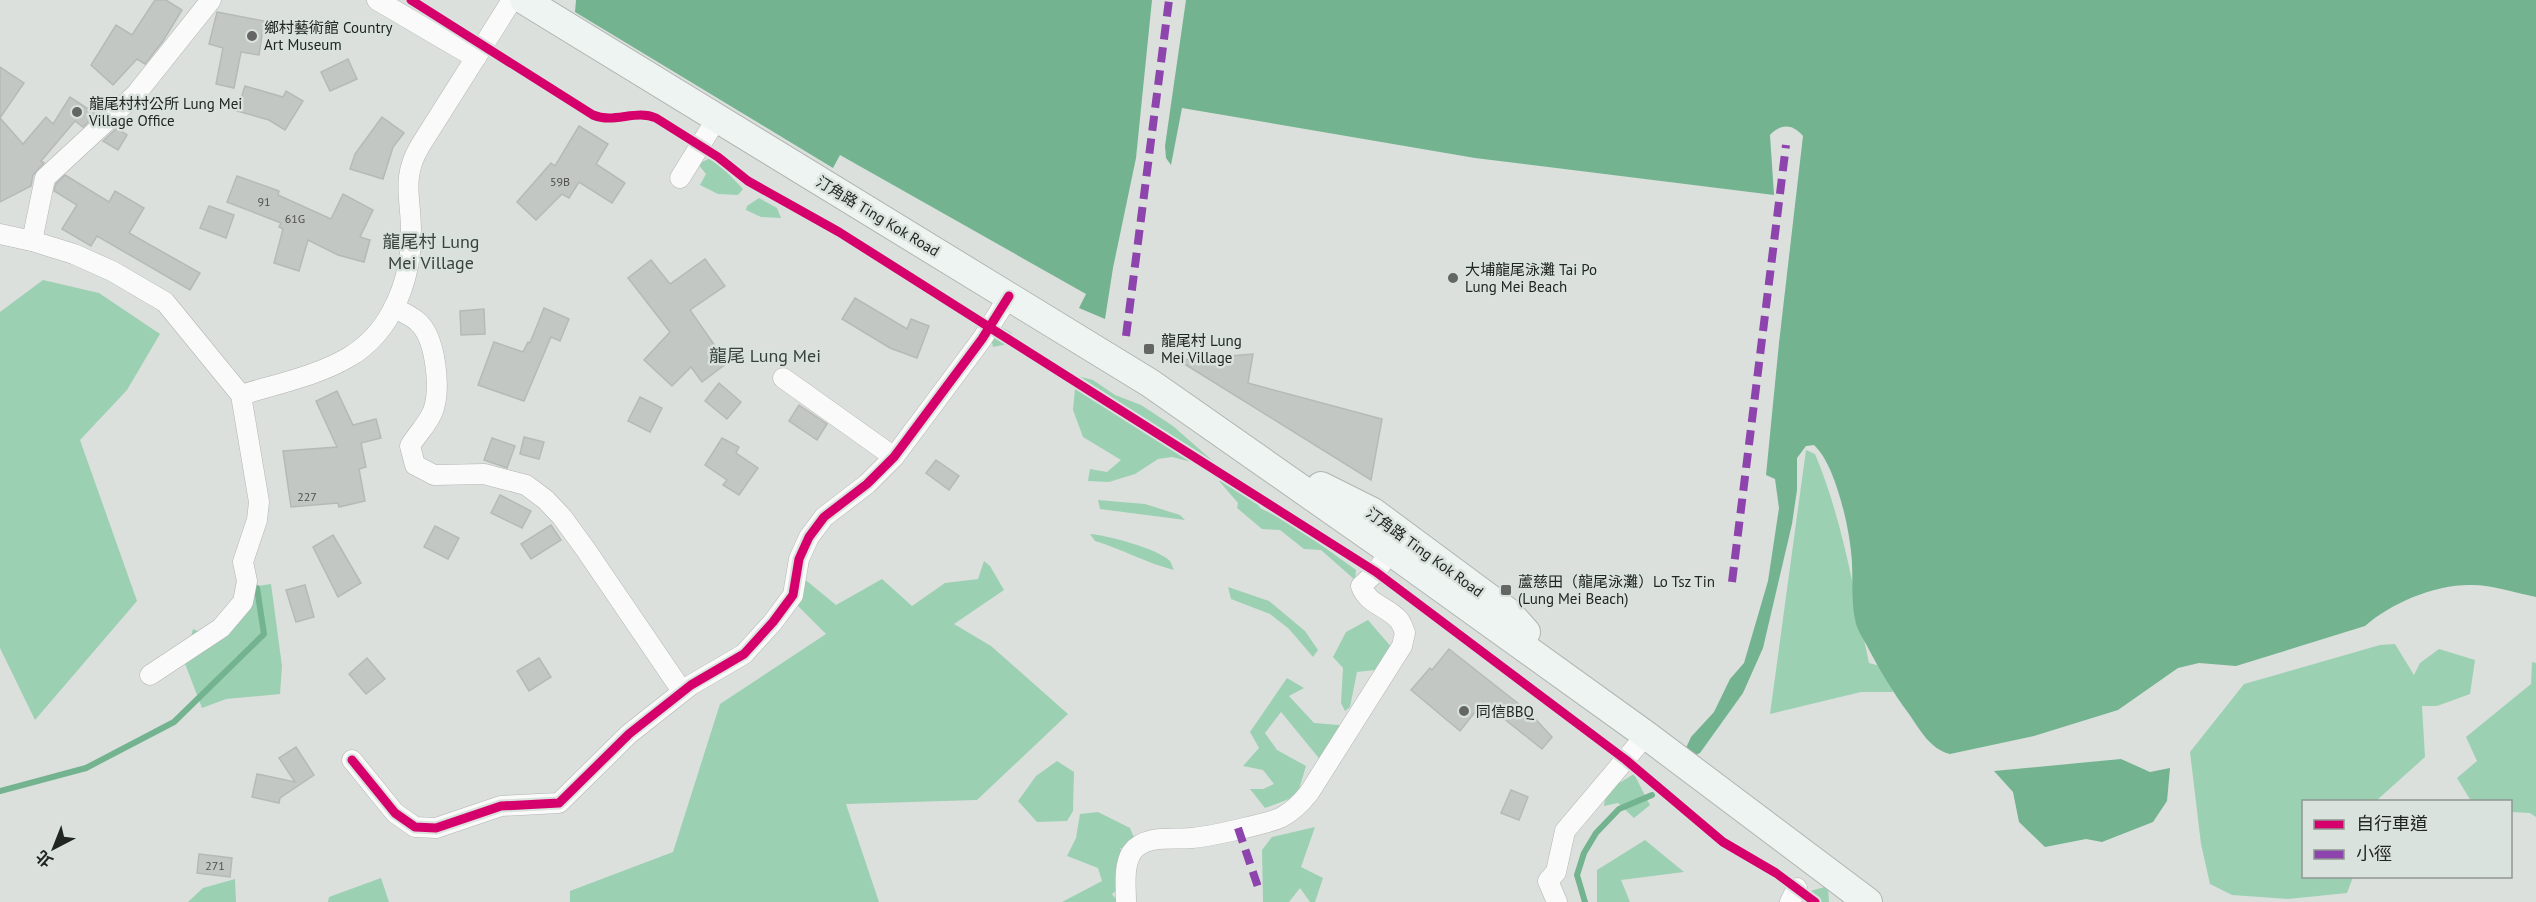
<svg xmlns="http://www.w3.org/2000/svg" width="2536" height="902" font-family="'PT Sans','Noto Sans TC',sans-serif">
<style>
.forest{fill:#9cd0b2}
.water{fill:#73b38f}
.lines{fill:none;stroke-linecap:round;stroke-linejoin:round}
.stream{stroke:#73b38f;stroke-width:6}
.building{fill:#c3c7c4;stroke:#b6bab7;stroke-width:1.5}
.street-casing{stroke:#b1b5b2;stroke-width:21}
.secondary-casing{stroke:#b1b5b2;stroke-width:30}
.street{stroke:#fafafa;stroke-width:20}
.secondary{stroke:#eef4f1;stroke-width:28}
.quiet{stroke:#8e44ad;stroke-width:8;stroke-dasharray:15 8;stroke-linecap:butt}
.cycleway-casing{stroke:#d9e2dc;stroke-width:13}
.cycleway{stroke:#d6006c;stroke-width:9}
.poi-dot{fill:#636664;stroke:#d9e2dc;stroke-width:2}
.labels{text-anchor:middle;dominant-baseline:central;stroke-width:5;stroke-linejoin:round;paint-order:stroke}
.number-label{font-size:12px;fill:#4d504e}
.poi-label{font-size:15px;fill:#222523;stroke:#d9e2dc;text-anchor:start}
.street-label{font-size:15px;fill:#222523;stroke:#d9e2dc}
.quarter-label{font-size:18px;fill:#3a413d;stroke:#d9e2dc}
</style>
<rect width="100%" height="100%" fill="#dbe0dd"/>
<g class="forest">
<path d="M712 157 743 189 738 195 718 194 700 185 706 174 698 164Z"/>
<path d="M759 198 777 208 781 218 761 217 746 210 747 206Z"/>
<path d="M43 280 99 293 160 334 127 390 80 440 137 601 35 720 0 648V312Z"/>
<path d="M987 319 1012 333 1007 344 993 347Z"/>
<path d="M1068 374 1093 380 1115 395 1141 405 1173 426 1223 470 1172 457 1158 459 1135 474 1109 482 1088 481 1090 469 1107 472 1121 460 1083 437 1073 410 1075 389Z"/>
<path d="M1806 450 1815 454C1843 521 1854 592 1869 663L1884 667 1893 692H1861L1770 714Z"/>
<path d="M1219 481 1248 483 1260 508 1292 524 1356 570 1355 580 1321 550 1304 549 1280 530 1262 529 1237 508 1238 503Z"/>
<path d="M1098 500 1145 504 1180 515 1185 520 1100 509Z"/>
<path d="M1090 534C1106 535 1159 549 1170 561 1172 564 1172 567 1174 570 1146 563 1122 549 1095 541Z"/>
<path d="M984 561 990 566 1004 590 954 624 991 646 1068 714 977 800 846 804 879 902H570V891L673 852 720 704 826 634 785 593 802 577 836 605 882 579 912 606 945 583 978 579Z"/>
<path d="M271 584 282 666 280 694 226 699 202 708 184 661 193 629 213 638 244 588Z"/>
<path d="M1228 587 1269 601 1305 631 1318 650 1313 657 1289 629 1270 614 1231 599Z"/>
<path d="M1368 620 1393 649 1384 669 1357 672 1350 707 1345 711 1341 703 1343 668 1333 657 1346 632Z"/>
<path d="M2395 644 2414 675 2420 663 2439 649 2475 660 2470 694 2437 706H2422L2425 757 2376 801 2304 802V876L2353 877 2347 893 2288 899 2232 895 2210 884 2201 844 2190 752 2244 684 2380 645Z"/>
<path d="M2532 662 2536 663V817L2530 813 2511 812 2510 802 2471 801 2457 778 2477 761 2466 737 2531 684Z"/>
<path d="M1287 678 1304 688 1289 696 1314 723 1339 725 1341 763 1324 769 1318 757 1281 712 1265 733 1277 750 1306 766 1297 796 1265 808 1250 789H1263L1274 784 1263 770 1243 766 1259 748 1250 732Z"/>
<path d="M1057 761 1074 772 1073 811 1067 821 1037 822 1018 801 1036 776Z"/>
<path d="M1634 774 1650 805 1634 818 1618 803 1604 806 1606 791Z"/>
<path d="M1098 812 1130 828 1141 855 1120 848 1135 877 1112 894 1118 902H1062L1102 881 1098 868 1067 856 1076 838 1080 814Z"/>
<path d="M1315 827 1301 867 1323 878 1315 902H1310L1300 888 1289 902H1263L1262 850 1272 837Z"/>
<path d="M1645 840 1684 872 1621 880 1630 902H1597V870Z"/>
<path d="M381 878 389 902H328L329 897Z"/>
<path d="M235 879 236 902H188L203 888Z"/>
<path d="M1797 882 1807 892 1828 886 1829 902H1805V899L1790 894Z"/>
</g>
<g class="water">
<path d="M576 0H1152L1136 158 1113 268 1105 319 1079 308 1086 294 840 155 833 168 575 12Z"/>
<path d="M1186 0H2536V597C2516 593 2492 585 2472 585 2436 584 2391 603 2365 626L2236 666 2199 663 2178 668 2118 710 2034 736 1950 754C1930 749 1920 730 1909 714 1892 691 1879 669 1866 644 1863 638 1858 631 1856 624 1850 600 1854 575 1851 551 1848 523 1835 464 1814 445L1806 446 1797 458V490L1792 524 1763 648 1743 693 1700 753 1696 755 1686 748 1691 737 1714 712 1730 679 1744 663 1768 581 1779 508 1775 479 1766 475 1779 343 1803 136C1793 124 1781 123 1770 135L1774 195 1475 158 1182 108 1171 165 1166 158 1165 146Z"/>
<path d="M2121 759 2150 772 2170 768 2167 801 2153 822 2102 842 2086 839 2045 847 2019 822 2013 792 1994 771Z"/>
</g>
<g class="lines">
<g class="stream">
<path d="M0 791 86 768 174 722 264 634 257 588"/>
<path d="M1585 902 1577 875 1584 853 1596 833 1619 809 1652 795"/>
</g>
</g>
<g class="building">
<path d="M155 0H166L182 10 163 41 145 64 137 59 113 85 91 65 116 25 132 35Z"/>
<path d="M217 12 264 21 259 55 241 52 234 88 216 84 223 48 209 44Z"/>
<path d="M348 59 357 79 330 91 321 72Z"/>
<path d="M0 67 24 83 0 118 23 144 46 117 53 124 70 97 96 114 83 127 75 121 41 161 44 163 33 175 31 186 0 202Z"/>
<path d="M245 86 283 97 286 91 303 101 285 130 269 120 237 111Z"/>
<path d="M382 117 404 133 393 147 383 179 350 169 355 154Z"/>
<path d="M579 126 608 144 596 164 625 183 612 203 579 182 569 198 562 194 536 220 517 202 551 163 555 166Z"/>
<path d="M117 128 127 135 118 150 103 141Z"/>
<path d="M65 175 109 202 115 191 144 208 129 233 200 273 190 290 97 236 91 246 62 229 77 205 54 191 56 184Z"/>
<path d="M237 176 279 191 278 195 331 219 343 194 373 210 360 237 370 240 364 262 338 255 308 240 299 271 274 263 283 229 279 227 281 223 227 202Z"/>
<path d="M209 206 234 215 226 238 200 228Z"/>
<path d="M705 259 725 286 690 310 727 363 702 382 691 367 672 386 644 360 670 332 628 278 651 260 670 284Z"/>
<path d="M855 298 907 329 911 319 929 326 917 358 890 348 842 319Z"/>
<path d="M544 308 569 319 560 341 551 337 524 401 478 385 494 342 523 352 528 342 530 343Z"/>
<path d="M484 309 485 334 461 335 460 311Z"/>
<path d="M1253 354 1248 383 1382 419 1371 480 1178 360Z"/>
<path d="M719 383 741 402 727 419 705 401Z"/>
<path d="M337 391 353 425 376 419 381 438 361 443 366 467 359 469 365 501 339 507 338 503 291 507 283 451 337 447 316 401Z"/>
<path d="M640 397 662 408 650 432 628 421Z"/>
<path d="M799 405 827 424 817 440 789 421Z"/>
<path d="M524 437 544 442 539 459 520 454Z"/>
<path d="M492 438 515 446 507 468 484 460Z"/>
<path d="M722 438 739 447 736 453 758 468 739 495 723 485 727 480 705 465Z"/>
<path d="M936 460 959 476 949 490 926 473Z"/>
<path d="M500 495 531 511 522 528 491 513Z"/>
<path d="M551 525 561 540 531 559 521 544Z"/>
<path d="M435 526 459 538 448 559 424 547Z"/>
<path d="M333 535 361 583 338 597 313 547Z"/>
<path d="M305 585 314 617 296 622 286 590Z"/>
<path d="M1449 649 1529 712 1552 737 1542 749 1483 702 1460 731 1411 690 1430 668 1432 670Z"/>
<path d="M367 658 385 679 366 694 349 674Z"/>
<path d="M539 658 551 677 529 691 517 671Z"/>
<path d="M296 747 314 775 280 798 279 803 252 797 257 774 295 782 279 758Z"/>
<path d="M1511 790 1528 797 1519 820 1501 813Z"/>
<path d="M199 854 232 858 230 877 197 873Z"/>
</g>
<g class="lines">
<g class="street-casing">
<g id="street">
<path d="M377 0 476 58"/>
<path d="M680 178 717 118"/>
<path d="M0 234 32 241 74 254 112 271 165 302 241 395 259 502 257 520 243 562 247 581 243 602 221 628 150 675"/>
<path d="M32 241 45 178 136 94 211 0"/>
<path d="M394 307C401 312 412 316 418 322 436 338 441 389 433 411 428 424 417 434 410 446L415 465 434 475 484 474 526 485 546 500 562 517 586 550 682 691"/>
<path d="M783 378 894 457"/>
<path d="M241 395C276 384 317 376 349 357 392 332 412 278 411 231 411 197 401 178 420 146L512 0"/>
<path d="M352 760 395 813 415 827 436 828 501 806 559 803 629 734 691 685 744 654 773 622 793 595 799 559 809 537 824 517 867 484 894 457 982 339 1009 296"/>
<path d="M1126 902C1126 887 1123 866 1132 852 1145 834 1173 840 1192 838 1207 837 1271 823 1282 817 1293 811 1301 803 1309 793L1402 646 1405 633C1404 630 1402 624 1399 620 1387 606 1368 605 1361 586L1376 572 1390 551"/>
<path d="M1557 902 1548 881 1556 872 1565 831 1646 735"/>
<path d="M1790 902 1797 888"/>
</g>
</g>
<g class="secondary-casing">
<g id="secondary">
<path d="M524 0 1150 383 1390 551 1646 735 1868 902"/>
<path d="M1321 486 1373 512 1508 612 1526 632"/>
</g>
</g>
<use href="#street" class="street"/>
<use href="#secondary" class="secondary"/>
<g class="quiet">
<path d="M1126 336 1169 0"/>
<path d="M1732 582 1786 145"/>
<path d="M1238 828 1259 890"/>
</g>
<g class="cycleway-casing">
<g id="cycleway">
<path d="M411 0 593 115C614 124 636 109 656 118L718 157 748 181 839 232 1376 572 1626 760 1723 842 1776 873 1815 902"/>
<path d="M352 760 395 813 415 827 436 828 501 806 559 803 629 734 691 685 744 654 773 622 793 595 799 559 809 537 824 517 867 484 894 457 982 339 1009 296"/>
</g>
</g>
<use href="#cycleway" class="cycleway"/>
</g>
<g class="poi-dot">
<circle cx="252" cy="36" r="6"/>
<circle cx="77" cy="112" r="6"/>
<circle cx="1453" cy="278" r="6"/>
<rect x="1143" y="343" width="12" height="12" rx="3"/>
<rect x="1500" y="584" width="12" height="12" rx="3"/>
<circle cx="1464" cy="711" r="6"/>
</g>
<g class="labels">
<g class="number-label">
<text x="560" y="181">59B</text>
<text x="264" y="201">91</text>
<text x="295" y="218">61G</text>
<text x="307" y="496">227</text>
<text x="215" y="865">271</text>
</g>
<g class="poi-label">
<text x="264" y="27">鄉村藝術館 Country<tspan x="264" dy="17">Art Museum</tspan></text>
<text x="89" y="103">龍尾村村公所 Lung Mei<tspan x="89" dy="17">Village Office</tspan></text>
<text x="1465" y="269">大埔龍尾泳灘 Tai Po<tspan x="1465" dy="17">Lung Mei Beach</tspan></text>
<text x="1161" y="340">龍尾村 Lung<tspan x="1161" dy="17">Mei Village</tspan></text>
<text x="1518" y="581">蘆慈田（龍尾泳灘）Lo Tsz Tin<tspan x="1518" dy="17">(Lung Mei Beach)</tspan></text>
<text x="1476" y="711">同信BBQ</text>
</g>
<g class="street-label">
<text transform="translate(878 216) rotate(31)">汀角路 Ting Kok Road</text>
<text transform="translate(1425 552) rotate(36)">汀角路 Ting Kok Road</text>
</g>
<g class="quarter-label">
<text x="431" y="241">龍尾村 Lung<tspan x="431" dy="21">Mei Village</tspan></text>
<text x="765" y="355">龍尾 Lung Mei</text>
</g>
</g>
<rect x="2302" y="800" width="210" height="78" fill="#d9e2dc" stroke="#909692" stroke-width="1.5"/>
<rect x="2314" y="820" width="30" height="9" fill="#d6006c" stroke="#909692" stroke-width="1.5"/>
<text x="2356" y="830" font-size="18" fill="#222523">自行車道</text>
<rect x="2314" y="850" width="30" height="9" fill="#8e44ad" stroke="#909692" stroke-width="1.5"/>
<text x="2356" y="860" font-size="18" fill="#222523">小徑</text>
<g transform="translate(54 848) rotate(222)" stroke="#d9e2dc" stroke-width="4.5" paint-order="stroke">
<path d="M0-4.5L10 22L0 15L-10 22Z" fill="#222523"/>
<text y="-9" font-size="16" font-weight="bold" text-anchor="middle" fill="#222523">北</text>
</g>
</svg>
